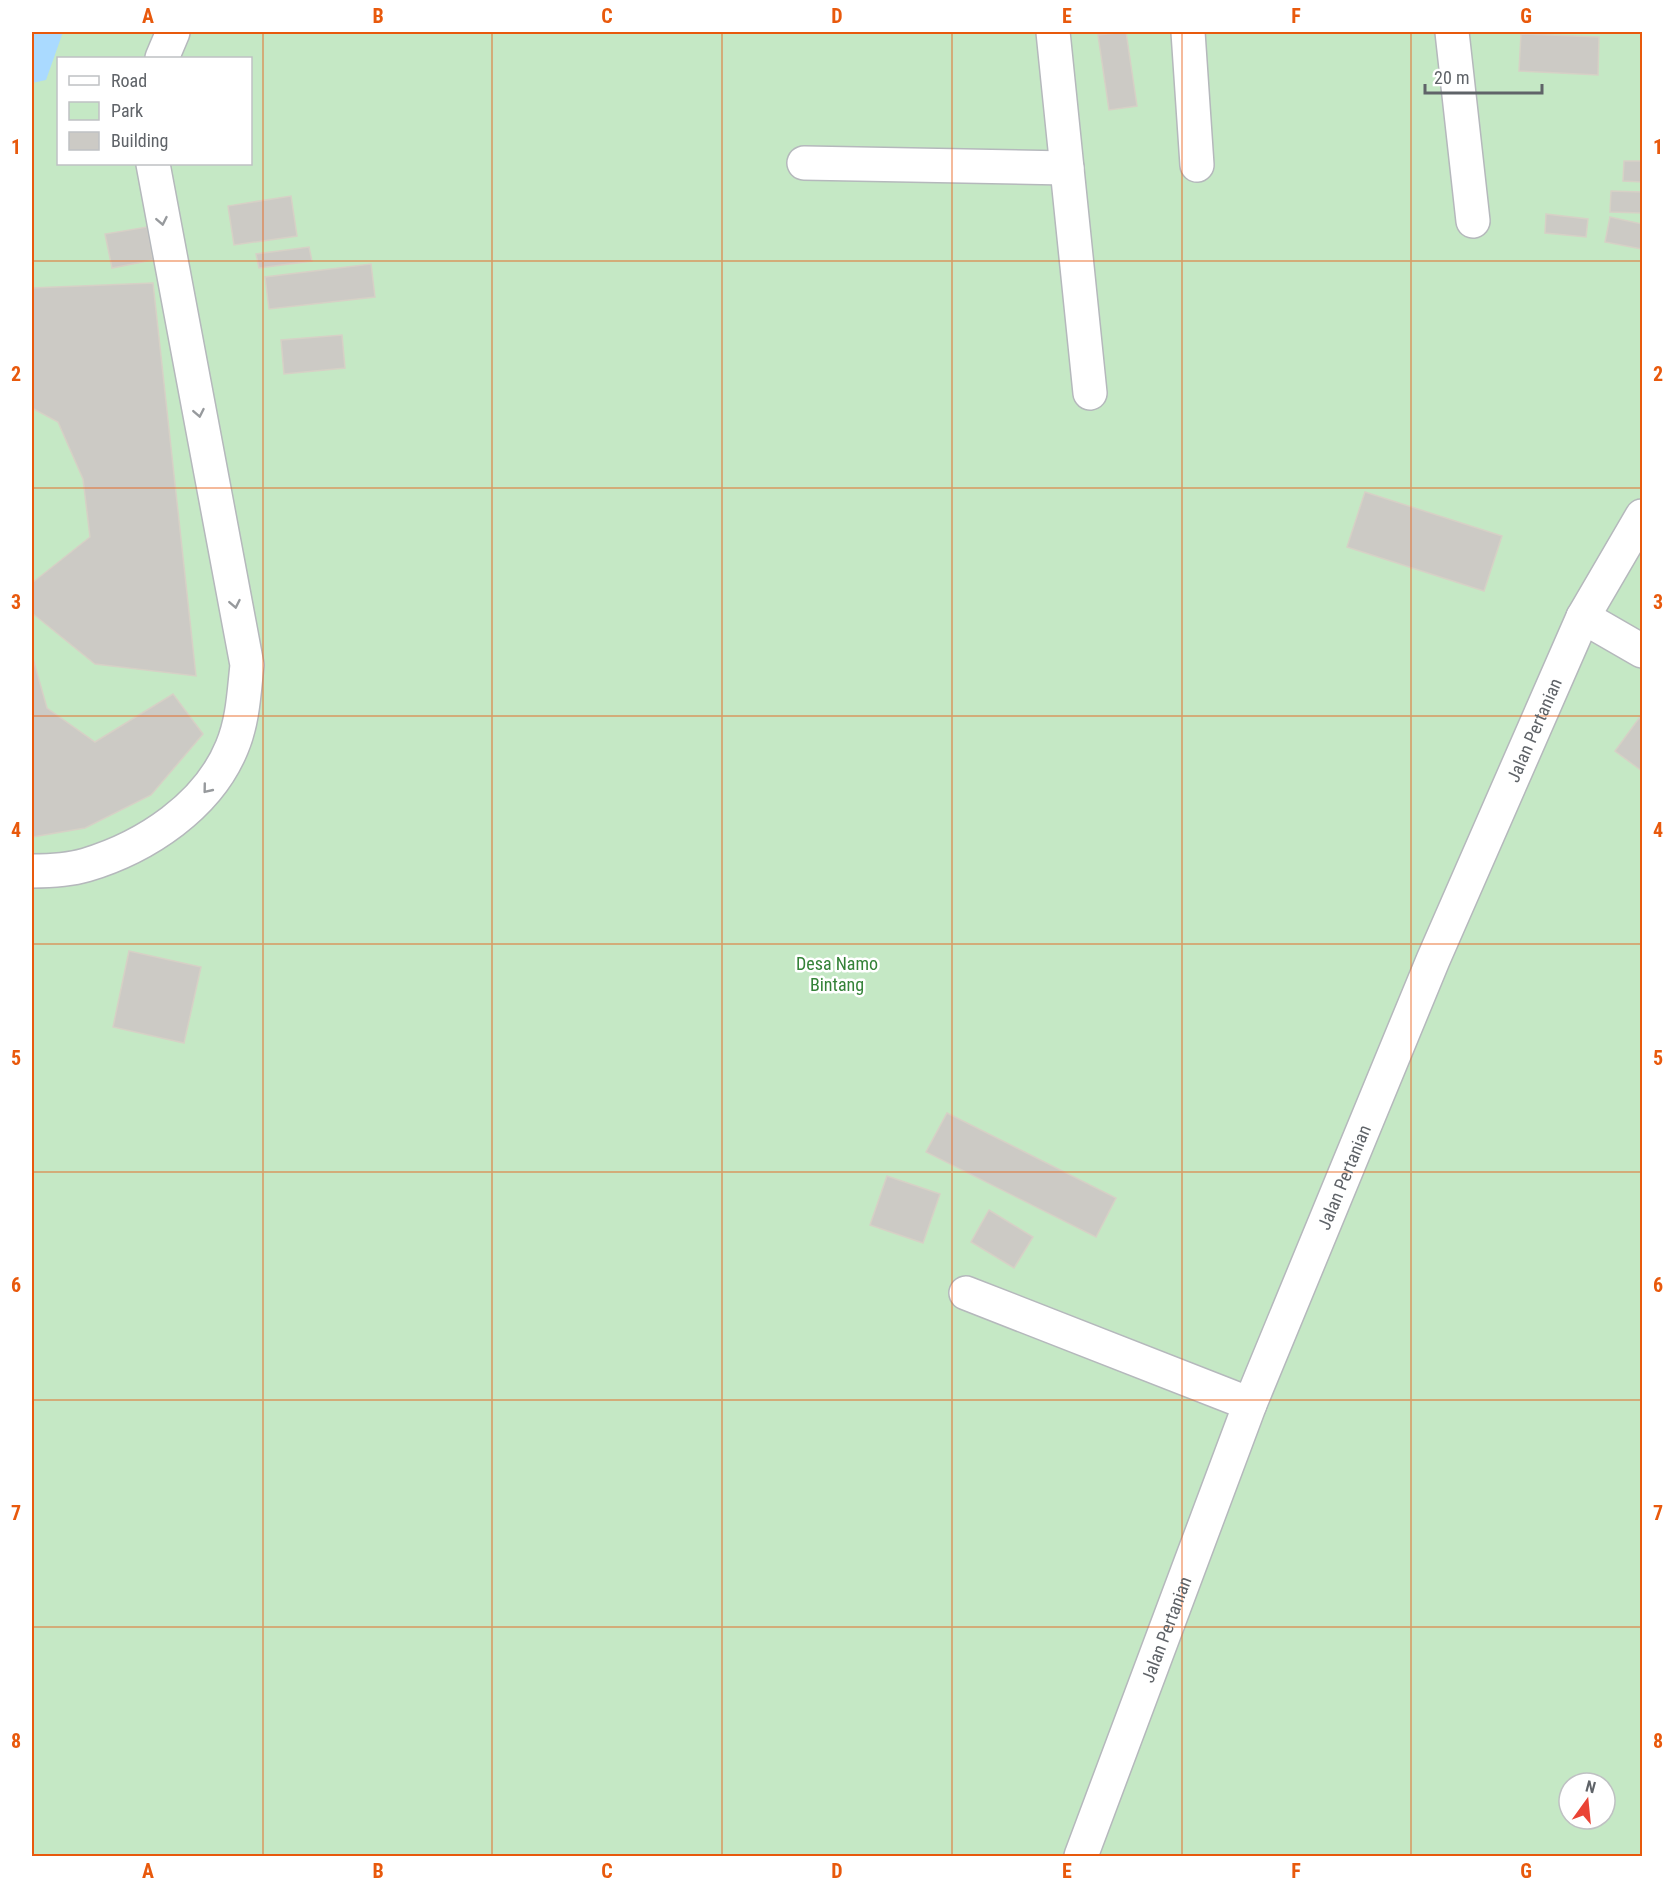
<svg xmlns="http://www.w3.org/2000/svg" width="1674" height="1888" font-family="'Roboto Condensed',sans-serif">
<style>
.green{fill:#c5e8c5;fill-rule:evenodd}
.water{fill:#aadaff}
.building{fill:#cccac5;stroke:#d6d1c6;stroke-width:1.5}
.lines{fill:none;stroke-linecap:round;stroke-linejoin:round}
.minor-casing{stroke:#b5b8bc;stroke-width:36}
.minor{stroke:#fff;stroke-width:33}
.oneway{stroke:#979a9d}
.grid{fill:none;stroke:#e8590c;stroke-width:1.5;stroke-opacity:0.55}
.labels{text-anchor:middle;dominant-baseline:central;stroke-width:5;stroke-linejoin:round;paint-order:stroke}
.street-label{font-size:18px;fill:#5f6368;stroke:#fff}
.park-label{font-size:18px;fill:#348238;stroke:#fff}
.neatline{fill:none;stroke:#e8590c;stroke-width:2}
.grid-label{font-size:20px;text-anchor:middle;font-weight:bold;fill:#e8590c}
</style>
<rect width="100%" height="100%" fill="#f1efe8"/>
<path class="green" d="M32 32H1642V1856H32ZM58 58H250V164H58ZM1569 1783H1605V1819H1569Z"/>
<path class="water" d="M32 32H63L46 80 32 83Z"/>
<g class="building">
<path d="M1126 32 1137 106 1109 110 1098 35Z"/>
<path d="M1521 34 1599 37 1598 75 1519 71Z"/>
<path d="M1624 161H1642V182L1623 181Z"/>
<path d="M1611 191 1642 192V213L1610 212Z"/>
<path d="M291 196 297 236 234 245 228 206Z"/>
<path d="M1546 214 1588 219 1586 237 1545 233Z"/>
<path d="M1610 217 1642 224V249L1605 242Z"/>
<path d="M147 227 153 260 112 268 105 234Z"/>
<path d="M309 247 312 261 259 268 256 254Z"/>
<path d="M371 264 375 297 269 309 265 277Z"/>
<path d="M153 283 196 676 95 664 32 613V583L90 537 83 479 58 422 32 408V288Z"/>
<path d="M342 335 345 368 284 374 281 340Z"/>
<path d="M1365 492 1502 536 1484 591 1347 547Z"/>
<path d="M32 655 47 708 95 742 173 694 203 734 151 795 85 828 32 837Z"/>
<path d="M1640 717 1642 719V771L1615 751Z"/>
<path d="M129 951 201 967 184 1043 113 1027Z"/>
<path d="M947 1113 1116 1198 1096 1237 926 1152Z"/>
<path d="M887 1176 940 1194 923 1243 870 1225Z"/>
<path d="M989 1210 1033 1237 1014 1268 971 1242Z"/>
</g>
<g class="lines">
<g class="minor-casing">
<g id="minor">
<path d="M1053 32 1090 393"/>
<path d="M1188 32 1197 165"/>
<path d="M1452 32 1473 221"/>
<path d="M162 58 173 32"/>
<path d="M804 163 1067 168"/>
<path d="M1583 617 1642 651"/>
<path d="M32 871C49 871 69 870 86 865 146 847 208 806 232 747 243 721 244 692 247 665L153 164"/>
<path d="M966 1293 1250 1404"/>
<path id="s1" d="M1081 1856 1250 1404 1433 960 1583 617 1642 516"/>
</g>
</g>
<use href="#minor" class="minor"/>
</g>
<defs><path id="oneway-chevron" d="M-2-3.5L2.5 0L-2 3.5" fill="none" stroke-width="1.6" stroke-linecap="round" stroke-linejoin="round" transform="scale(1.5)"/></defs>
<g class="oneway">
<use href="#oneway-chevron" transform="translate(162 221) rotate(79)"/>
<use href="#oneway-chevron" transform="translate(199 413) rotate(79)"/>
<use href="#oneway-chevron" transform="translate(235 604) rotate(79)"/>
<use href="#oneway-chevron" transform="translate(207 789) rotate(129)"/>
</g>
<path class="grid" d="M263 32V1856M492 32V1856M722 32V1856M952 32V1856M1182 32V1856M1411 32V1856M32 261H1642M32 488H1642M32 716H1642M32 944H1642M32 1172H1642M32 1400H1642M32 1627H1642"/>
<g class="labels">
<g class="street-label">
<text stroke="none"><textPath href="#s1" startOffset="1214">Jalan Pertanian</textPath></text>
<text stroke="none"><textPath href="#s1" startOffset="728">Jalan Pertanian</textPath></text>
<text stroke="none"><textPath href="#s1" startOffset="242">Jalan Pertanian</textPath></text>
</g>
<g class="park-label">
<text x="837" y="963">Desa Namo<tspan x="837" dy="21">Bintang</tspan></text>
</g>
</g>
<rect width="1674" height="1888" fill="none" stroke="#ffffff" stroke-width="66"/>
<rect x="57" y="57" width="195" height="108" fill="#ffffff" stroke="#bfc1c3" stroke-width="1.5"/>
<rect x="69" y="76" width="30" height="9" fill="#ffffff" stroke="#bfc1c3" stroke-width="1.5"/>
<text x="111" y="87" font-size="18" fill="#5f6368">Road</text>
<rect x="69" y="102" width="30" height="18" fill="#c5e8c5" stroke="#bfc1c3" stroke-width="1.5"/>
<text x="111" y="117" font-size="18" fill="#5f6368">Park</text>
<rect x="69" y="132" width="30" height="18" fill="#cccac5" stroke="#bfc1c3" stroke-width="1.5"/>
<text x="111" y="147" font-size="18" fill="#5f6368">Building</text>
<g transform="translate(1587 1801) rotate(15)"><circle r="28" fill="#ffffff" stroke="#bfc1c3" stroke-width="1.5"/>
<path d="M0-4.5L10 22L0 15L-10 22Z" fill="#ea4335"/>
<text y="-9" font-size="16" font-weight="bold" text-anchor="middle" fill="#5f6368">N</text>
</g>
<path d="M1425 84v9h117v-9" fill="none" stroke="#5f6368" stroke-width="3"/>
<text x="1434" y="84" font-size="18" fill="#5f6368" stroke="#ffffff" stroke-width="4.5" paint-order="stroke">20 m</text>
<rect x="33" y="33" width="1608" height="1822" class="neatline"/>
<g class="grid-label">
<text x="148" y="23">A</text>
<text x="378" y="23">B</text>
<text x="607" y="23">C</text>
<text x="837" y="23">D</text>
<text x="1067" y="23">E</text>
<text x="1296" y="23">F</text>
<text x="1526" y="23">G</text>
<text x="16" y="154">1</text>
<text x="1658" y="154">1</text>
<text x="16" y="381">2</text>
<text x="1658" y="381">2</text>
<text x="16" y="609">3</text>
<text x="1658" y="609">3</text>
<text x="16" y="837">4</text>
<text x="1658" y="837">4</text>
<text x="16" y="1065">5</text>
<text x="1658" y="1065">5</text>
<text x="16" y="1292">6</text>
<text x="1658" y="1292">6</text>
<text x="16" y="1520">7</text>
<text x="1658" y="1520">7</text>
<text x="16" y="1748">8</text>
<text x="1658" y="1748">8</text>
<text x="148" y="1878">A</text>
<text x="378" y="1878">B</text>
<text x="607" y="1878">C</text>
<text x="837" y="1878">D</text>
<text x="1067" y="1878">E</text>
<text x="1296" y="1878">F</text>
<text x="1526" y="1878">G</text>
</g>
</svg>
